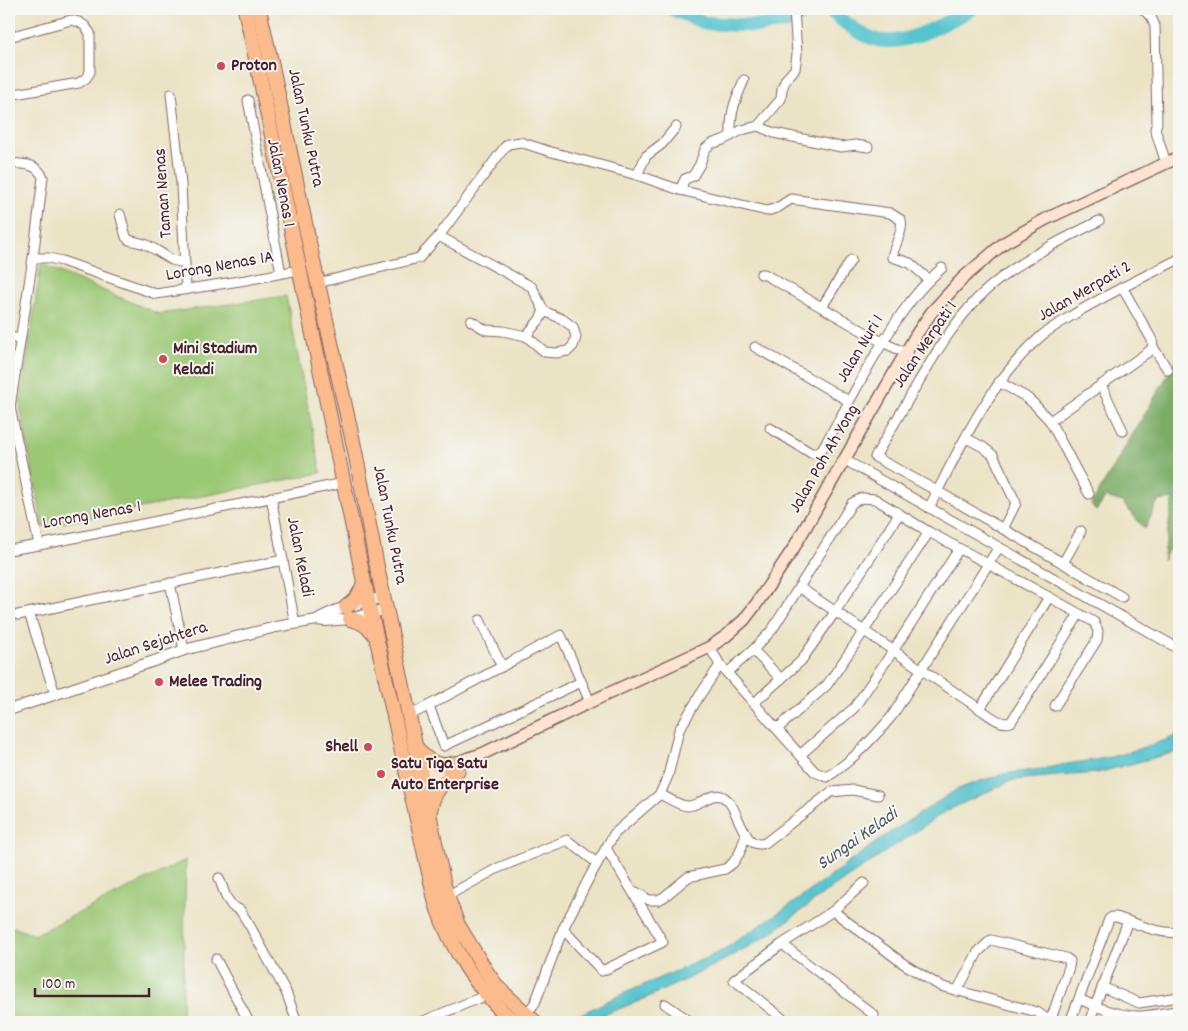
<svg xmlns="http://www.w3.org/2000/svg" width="1188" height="1031" font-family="Dekko,sans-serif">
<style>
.green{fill:#9bc875;stroke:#727450}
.forest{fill:#7cac66;stroke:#636648}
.water{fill:#57c4cf;stroke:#50727d}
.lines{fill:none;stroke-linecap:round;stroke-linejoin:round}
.river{stroke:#57c4cf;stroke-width:14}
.minor-casing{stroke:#826461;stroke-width:11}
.tertiary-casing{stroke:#826461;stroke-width:12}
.secondary-casing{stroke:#826461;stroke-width:14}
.primary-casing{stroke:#826461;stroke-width:16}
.minor{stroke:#fff;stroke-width:9}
.tertiary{stroke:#fff;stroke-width:10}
.secondary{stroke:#fde4d1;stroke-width:11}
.primary{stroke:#fbbb8d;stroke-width:14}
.poi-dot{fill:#d1495b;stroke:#f6f6f2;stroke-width:2}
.labels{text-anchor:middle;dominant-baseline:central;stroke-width:4;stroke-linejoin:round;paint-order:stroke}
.poi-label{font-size:18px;font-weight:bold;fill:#4a1f2b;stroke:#f6f6f2;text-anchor:start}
.street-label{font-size:18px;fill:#4a1f2b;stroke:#f6f6f2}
.water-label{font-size:19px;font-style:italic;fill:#4f5964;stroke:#f6f6f2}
</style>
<rect width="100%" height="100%" fill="#f6f6f2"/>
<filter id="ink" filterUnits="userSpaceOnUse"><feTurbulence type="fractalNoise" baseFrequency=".02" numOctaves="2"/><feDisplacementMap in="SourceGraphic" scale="10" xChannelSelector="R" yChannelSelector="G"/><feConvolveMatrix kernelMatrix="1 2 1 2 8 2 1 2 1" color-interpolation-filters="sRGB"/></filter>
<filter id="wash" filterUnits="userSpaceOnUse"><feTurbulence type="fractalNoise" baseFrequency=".0096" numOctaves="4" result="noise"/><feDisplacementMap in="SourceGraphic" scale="20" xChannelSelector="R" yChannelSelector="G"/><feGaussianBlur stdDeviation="1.12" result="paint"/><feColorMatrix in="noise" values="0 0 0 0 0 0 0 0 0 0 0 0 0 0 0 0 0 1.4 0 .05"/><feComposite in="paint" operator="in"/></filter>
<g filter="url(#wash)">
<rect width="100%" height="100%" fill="#ebe3c5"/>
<g class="green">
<path d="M41 264 159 314 286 296 321 473 43 527 20 405Z"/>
<path d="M186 860 182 1022H9V933L13 927 34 935Z"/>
</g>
<path class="forest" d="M1179 356V529L1163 561 1173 499 1158 501 1145 529 1122 502 1106 497 1096 511 1091 505Z"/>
<path class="water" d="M1179 734V751L1097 773 1057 776 1013 780 946 811 829 890 767 936 732 956 691 977 644 999 596 1018 594 1022H568L583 1013 618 996 720 952 799 899 882 838 956 790 974 783 1004 774 1042 769 1067 764 1095 760 1120 755 1169 739Z"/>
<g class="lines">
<g class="river">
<path d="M672 9 705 23 758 26 787 22 809 11 819 9"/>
<path d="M828 9C842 20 859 35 877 40 906 47 947 22 972 9"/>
</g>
</g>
</g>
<g filter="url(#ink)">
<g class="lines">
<g class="minor-casing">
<g id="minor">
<path d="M1143 9 1151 17 1155 26 1157 123 1155 129 1166 163"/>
<path d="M9 37 71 20 79 22 85 26 90 33V72L86 78 79 83 9 95"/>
<path d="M171 94 181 184 186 290"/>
<path d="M248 100 281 273"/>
<path d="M758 126 774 133 841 147 855 145 868 147"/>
<path d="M731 136C730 112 735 101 744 80"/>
<path d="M9 163C24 165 35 162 43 177L33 258 10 407 39 545"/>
<path d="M637 175 646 156 662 144 676 127"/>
<path d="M680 190 685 179 693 176 700 164 705 149 711 144 723 140 742 130 758 126 781 99 782 89 786 79 795 69 797 54 794 9"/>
<path d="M120 214 126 237 129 240 145 244 156 250 172 260 185 263"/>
<path d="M1099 221C1057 242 1012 264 978 298 952 325 934 356 915 388 902 411 888 434 875 457L937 491 1122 597"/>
<path d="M439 236 532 287 544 311 562 319 573 327 576 337 573 346 568 351 556 353 545 352 526 336 503 331 486 330 471 321"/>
<path d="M33 258H49L62 261 156 294 246 280 299 270"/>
<path d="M761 274H764L882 342 906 353"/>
<path d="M318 283 419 258 439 236 504 148 508 144 520 142 548 151 637 175 680 190 767 211 777 208 791 199 890 213 901 220C904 230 894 246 892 257L910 263 929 280"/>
<path d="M1122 287 1152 340 1153 347 1168 370"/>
<path d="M822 307 851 260"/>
<path d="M526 336 540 319 544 311"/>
<path d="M9 337 20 339"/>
<path d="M755 347 849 401"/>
<path d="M999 382 1026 397 1034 404 1050 421 1089 494"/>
<path d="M1101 385 1123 431"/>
<path d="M1050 421 1148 352 1153 347"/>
<path d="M770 428 811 453H817L822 449C838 423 852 396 867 369 888 333 910 295 942 268"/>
<path d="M966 438 983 447 993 455 1016 503 1003 529"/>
<path d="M845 460 1179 649"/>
<path d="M271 497 295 624"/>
<path d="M929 508C960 447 989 383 1040 337 1049 329 1059 324 1068 318 1104 295 1142 278 1179 259"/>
<path d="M9 550 39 545 344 483"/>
<path d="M1063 563 1081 531"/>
<path d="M170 583 184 650"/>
<path d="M799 587 980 709C989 715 1001 726 1011 722L1079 614"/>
<path d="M1049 597 1094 622 1098 631 1097 640 1055 706"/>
<path d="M29 613 55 694"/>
<path d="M18 615 283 560"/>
<path d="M480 620 502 667"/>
<path d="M710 647 720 665 815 772 827 777C852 761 873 739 892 716L999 547"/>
<path d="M753 650 781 679"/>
<path d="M727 673 753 650 772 630 852 503 862 498 875 499 929 532 1049 597 980 709"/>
<path d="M754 703 801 661 835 612 899 514"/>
<path d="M429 706 444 746 581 682"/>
<path d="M409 716 561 635 590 702"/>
<path d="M777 729 827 685 864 631 929 532"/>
<path d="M800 755 854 708 893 651 959 549"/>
<path d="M660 794C668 798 679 806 688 806 700 806 713 789 725 798 739 807 742 851 765 843L831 792 853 790 878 795"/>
<path d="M219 878 226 897 232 906 240 910 251 928 286 992 297 1022"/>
<path d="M636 892 649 900H658L664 897 688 877 725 869 733 863 740 852 746 834"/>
<path d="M447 896 498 868 567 840 597 863"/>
<path d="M833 911 904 964 940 986 1037 1012 1051 1022"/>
<path d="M563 929 602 971 663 942 606 848"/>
<path d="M782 944 874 1015"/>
<path d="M216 959 249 1022"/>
<path d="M1102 987 1139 1003 1179 997"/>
<path d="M957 991 978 952 991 940 1066 958 1070 961 1069 967 1050 1022"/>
<path d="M1079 999C1097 1007 1116 1015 1136 1016 1150 1016 1165 1012 1179 1011"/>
<path d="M665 1004 691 1022"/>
<path d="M526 1014 535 1003 563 929 589 878 614 834 660 794 668 776 679 730 700 695 720 665"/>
<path d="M421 1022 487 995"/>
<path d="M787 1022 734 980 782 944 833 911 864 883"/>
<path d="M1070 1022 1104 933 1109 919 1112 917H1116C1137 923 1158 935 1179 932"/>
<path d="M1089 1022 1128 921"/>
</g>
</g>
<g class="tertiary-casing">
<g id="tertiary">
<path d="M318 619C338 607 361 603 384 597"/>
<path d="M9 710 157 660 184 650 276 627 317 620 325 621 350 619 387 609"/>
</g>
</g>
<g class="secondary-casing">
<g id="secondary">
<path d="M415 779 469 758 482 754 590 702 710 647 726 636 744 620 757 603 793 549 916 335 931 313 963 278 1004 243 1046 219 1179 157"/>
<path d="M418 789 451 774"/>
</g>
</g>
<g class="primary-casing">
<g id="primary">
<path d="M245 9 258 68 364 582 436 904C451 949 478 991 514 1022"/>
<path d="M259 9 272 66 314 266 355 451 377 567 402 682 443 881 447 896 458 925 486 971 498 988 535 1022"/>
<path d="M346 607C356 600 361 594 364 582"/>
<path d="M350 619C362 621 369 626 375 635"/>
<path d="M416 747C422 756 431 764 443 765 447 765 452 764 456 763"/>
<path d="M430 811C433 792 443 781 458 770"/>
</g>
</g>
<use href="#minor" class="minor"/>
<use href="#tertiary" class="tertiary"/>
<use href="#secondary" class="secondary"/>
<use href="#primary" class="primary"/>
</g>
</g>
<g class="poi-dot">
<circle cx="221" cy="66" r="5"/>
<circle cx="163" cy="359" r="5"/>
<circle cx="159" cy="682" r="5"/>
<circle cx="368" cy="747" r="5"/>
<circle cx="381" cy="774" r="5"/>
</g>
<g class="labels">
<g class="poi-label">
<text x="231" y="66">Proton</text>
<text x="173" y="349">Mini Stadium<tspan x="173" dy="21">Keladi</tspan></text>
<text x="169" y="682">Melee Trading</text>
<text x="358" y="747" text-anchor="end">Shell</text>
<text x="391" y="764">Satu Tiga Satu<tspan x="391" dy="21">Auto Enterprise</tspan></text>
</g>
<g class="street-label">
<text transform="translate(305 128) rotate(78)">Jalan Tunku Putra</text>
<text transform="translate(280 183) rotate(79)">Jalan Nenas 1</text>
<text transform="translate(164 193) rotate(-94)">Taman Nenas</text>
<text transform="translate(220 267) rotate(-10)">Lorong Nenas 1A</text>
<text transform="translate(1085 292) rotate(-30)">Jalan Merpati 2</text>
<text transform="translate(926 345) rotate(-56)">Jalan Merpati 1</text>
<text transform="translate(861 349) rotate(-59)">Jalan Nuri 1</text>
<text transform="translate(825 459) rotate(-60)">Jalan Poh Ah Yong</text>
<text transform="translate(92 516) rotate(-10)">Lorong Nenas 1</text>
<text transform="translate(389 525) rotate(79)">Jalan Tunku Putra</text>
<text transform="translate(299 557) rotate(79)">Jalan Keladi</text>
<text transform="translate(156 644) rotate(-18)">Jalan Sejahtera</text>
</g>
<g class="water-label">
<text transform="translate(858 840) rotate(-35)">Sungai Keladi</text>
</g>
</g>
<rect width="1188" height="1031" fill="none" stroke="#f6f6f2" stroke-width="30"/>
<path d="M35 988v8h114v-8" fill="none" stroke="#4a1f2b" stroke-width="2.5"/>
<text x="42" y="988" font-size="15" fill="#4a1f2b" stroke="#f6f6f2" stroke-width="4" paint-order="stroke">100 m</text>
</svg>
